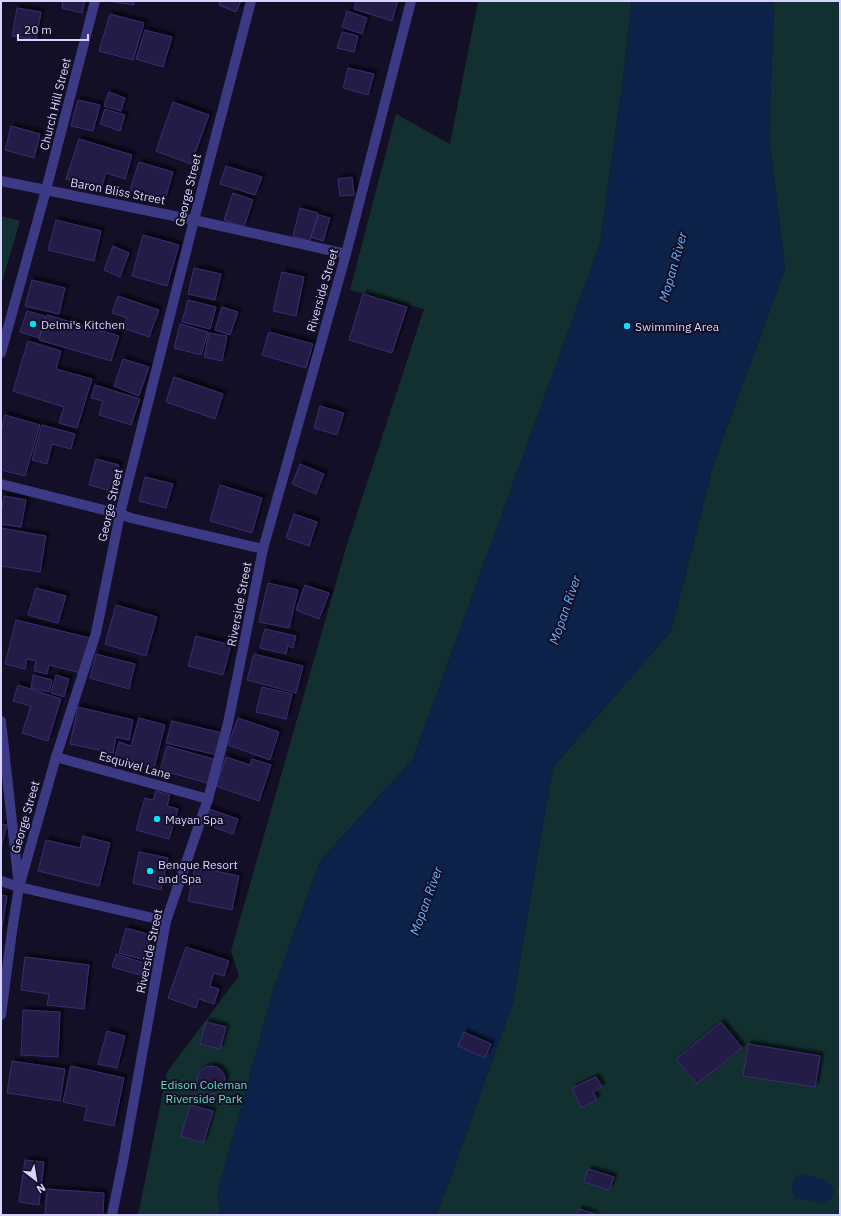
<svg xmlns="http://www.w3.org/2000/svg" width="841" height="1216" font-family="'IBM Plex Sans',sans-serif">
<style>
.green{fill:#12302f}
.water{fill:#0c2248}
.building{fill:#241b47;stroke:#3b2d73;filter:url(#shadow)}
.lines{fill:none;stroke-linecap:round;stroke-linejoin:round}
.minor{stroke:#3d3a85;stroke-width:10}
.tertiary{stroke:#3d3a85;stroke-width:10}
.poi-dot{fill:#00e5ff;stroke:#130f26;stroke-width:1.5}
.labels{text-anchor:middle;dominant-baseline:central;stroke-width:4;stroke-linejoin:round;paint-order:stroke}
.street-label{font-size:12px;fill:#d9d4ff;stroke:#130f26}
.poi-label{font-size:12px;fill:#d9d4ff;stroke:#130f26;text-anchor:start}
.park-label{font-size:12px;fill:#5fe0c0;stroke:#130f26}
.water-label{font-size:13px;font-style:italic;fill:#62b6ff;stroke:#130f26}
</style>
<defs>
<filter id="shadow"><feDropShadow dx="3.5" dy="-3.5" stdDeviation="1" flood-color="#0009"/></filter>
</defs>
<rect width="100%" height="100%" fill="#130f26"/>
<g class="green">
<path d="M478 1H632L623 79 600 244 413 759 320 861 273 991 218 1191 220 1215H138L167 1072 239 976 231 951 347 544 424 309 350 290 396 114 450 144Z"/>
<path d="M774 1H840V1215H436L450 1179 512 1005 553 767 671 631 713 465 785 269 769 138Z"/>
<path d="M1 216 20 221 1 285Z"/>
</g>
<g class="water">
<path d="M632 1H774L769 138 785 269 713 465 671 631 553 767 512 1005 450 1179 436 1215H220L218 1191 273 991 320 861 413 759 600 244 623 79Z"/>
<path d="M801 1175C811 1176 840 1180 833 1195 831 1200 826 1203 821 1204 813 1198 804 1202 795 1197L792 1191V1183L796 1177Z"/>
</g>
<g class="building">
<path d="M63 1H85L82 13 62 8Z"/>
<path d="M114 1H134V5L114 2Z"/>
<path d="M220 1H241L236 12 219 5Z"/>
<path d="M356 1H398L392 21 354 9Z"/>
<path d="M17 8 41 12 36 40 12 36Z"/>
<path d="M347 11 367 18 362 34 342 27Z"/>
<path d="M110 14 144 23 133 60 99 51Z"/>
<path d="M145 30 172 37 163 67 136 59Z"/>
<path d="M342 32 358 36 354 52 337 48Z"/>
<path d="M348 68 374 74 368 95 343 88Z"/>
<path d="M109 92 125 98 121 111 104 106Z"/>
<path d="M78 100 100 105 93 131 71 126Z"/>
<path d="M173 102 209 115 191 164 156 151Z"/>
<path d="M105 109 125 115 120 131 100 124Z"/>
<path d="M11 126 40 134 34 158 5 150Z"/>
<path d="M79 139 132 155 125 179 106 173 101 189 66 179Z"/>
<path d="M139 162 173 172 165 200 130 190Z"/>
<path d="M226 166 262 177 255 195 220 184Z"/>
<path d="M352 177 354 195 340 196 338 179Z"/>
<path d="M233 193 253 200 244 227 224 220Z"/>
<path d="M300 208 318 213 310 241 293 236Z"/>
<path d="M319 215 330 218 323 241 311 237Z"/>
<path d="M56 220 101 231 94 261 48 250Z"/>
<path d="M143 235 179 245 167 286 132 276Z"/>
<path d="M113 246 129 253 120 277 104 270Z"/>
<path d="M194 268 221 274 215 300 188 294Z"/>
<path d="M282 272 304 277 296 316 273 311Z"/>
<path d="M32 280 65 288 59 314 25 306Z"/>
<path d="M363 294 407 307 392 353 349 340Z"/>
<path d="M118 296 159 310 149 337 123 328 127 318 112 313Z"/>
<path d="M188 300 216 307 210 329 182 322Z"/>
<path d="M222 307 238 312 230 335 215 330Z"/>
<path d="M27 311 45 316 39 338 20 332Z"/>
<path d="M47 315 119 336 111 361 39 340Z"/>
<path d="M180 324 208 332 201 355 174 348Z"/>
<path d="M269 332 313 344 306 368 262 355Z"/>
<path d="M209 333 227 336 222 361 204 357Z"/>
<path d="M28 341 61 351 56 369 92 379 77 428 59 423 64 407 13 391Z"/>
<path d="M123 359 149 367 139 396 114 386Z"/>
<path d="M174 377 223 394 215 419 166 402Z"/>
<path d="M95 385 140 399 131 425 99 415 103 401 91 398Z"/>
<path d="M320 406 344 413 337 435 314 428Z"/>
<path d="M5 415 40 425 25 476 1 470V430Z"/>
<path d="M42 425 75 434 71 449 52 444 47 464 32 460Z"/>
<path d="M96 459 119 465 111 491 89 485Z"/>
<path d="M300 464 324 474 316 494 292 484Z"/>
<path d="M145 477 173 484 166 508 139 501Z"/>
<path d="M220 485 262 498 252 533 210 521Z"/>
<path d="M4 496 26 500 21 527 1 524V513Z"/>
<path d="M294 514 317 522 309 546 286 538Z"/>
<path d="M1 528 46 536 40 572 1 566Z"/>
<path d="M268 583 298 590 289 628 259 622Z"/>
<path d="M305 585 329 593 319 619 296 610Z"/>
<path d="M36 588 66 596 58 623 28 615Z"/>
<path d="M116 605 157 617 146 656 105 644Z"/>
<path d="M16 620 90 638 81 673 49 665 47 674 34 671 36 661 27 659 25 669 5 664Z"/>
<path d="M265 629 296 636 293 648 288 646 286 654 260 648Z"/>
<path d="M196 636 231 645 223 675 188 666Z"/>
<path d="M96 654 135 664 129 689 90 678Z"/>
<path d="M254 654 303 666 296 693 247 680Z"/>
<path d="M33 675 52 680 49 692 31 688Z"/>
<path d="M56 675 69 679 64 697 51 693Z"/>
<path d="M18 685 61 699 48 741 22 733 31 706 13 701Z"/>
<path d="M262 687 292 694 286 719 256 712Z"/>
<path d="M78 707 133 720 129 740 116 737 113 753 70 744Z"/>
<path d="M139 718 165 725 154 768 115 757 119 742 131 746Z"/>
<path d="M238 718 279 732 270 760 228 745Z"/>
<path d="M172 721 222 733 217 755 166 743Z"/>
<path d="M167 746 217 760 211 784 160 770Z"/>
<path d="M226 757 250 765 252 759 271 765 259 801 216 786Z"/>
<path d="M156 791 170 795 167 806 178 809 169 839 136 830 145 798 153 800Z"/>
<path d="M209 809 238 819 233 834 204 824Z"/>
<path d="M1 824 7 825 1 847Z"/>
<path d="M83 836 110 843 99 886 38 871 46 840 80 848Z"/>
<path d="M139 852 168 858 161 890 133 883Z"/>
<path d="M195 867 239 876 232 910 188 901Z"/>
<path d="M1 895 7 896 1 933Z"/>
<path d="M126 928 151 935 145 960 119 953Z"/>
<path d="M186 947 229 961 224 976 214 973 210 986 219 989 214 1004 199 999 196 1008 168 998Z"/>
<path d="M116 954 144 963 140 975 112 967Z"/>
<path d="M25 957 89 965 84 1009 47 1005 49 994 21 990Z"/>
<path d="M23 1010 60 1012 58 1057 21 1055Z"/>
<path d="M206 1022 226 1027 220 1049 200 1044Z"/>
<path d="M721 1022 742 1048 697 1084 676 1059Z"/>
<path d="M107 1031 125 1036 117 1068 98 1064Z"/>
<path d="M464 1032 491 1044 485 1058 458 1046Z"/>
<path d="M748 1044 820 1056 815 1087 743 1076Z"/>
<path d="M12 1061 65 1069 60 1101 7 1093Z"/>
<circle cx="211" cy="1080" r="14"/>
<path d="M71 1066 124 1078 114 1126 84 1120 87 1107 63 1102Z"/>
<path d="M596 1077 602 1087 593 1092 597 1100 581 1108 572 1088Z"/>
<path d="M190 1105 213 1111 203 1143 181 1136Z"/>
<path d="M25 1160 44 1162 39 1205 19 1202Z"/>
<path d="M588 1169 614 1177 609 1190 584 1182Z"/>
<path d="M47 1189 104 1193 103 1215H45Z"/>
<path d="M579 1209 597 1215H577Z"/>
</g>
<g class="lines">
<g class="minor">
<path d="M95 1 46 190 194 220 346 254"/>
<path d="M1 484 120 514 131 518 263 549"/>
<path d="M56 757 208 799"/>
<path d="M1 881 19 887 166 921"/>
<path d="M19 887 56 757 96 633 120 514 194 220 251 1"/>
<path d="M112 1215 123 1161 166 921 208 799 228 723 263 549 346 254 411 1"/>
</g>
<g class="tertiary">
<path d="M1 181 46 190 1 353"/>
<path d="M1 721 19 887 12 931 1 1015"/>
</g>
</g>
<g class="poi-dot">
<circle cx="33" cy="324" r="4"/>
<circle cx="627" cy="326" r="4"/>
<circle cx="157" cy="819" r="4"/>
<circle cx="150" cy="871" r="4"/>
</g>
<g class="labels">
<g class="street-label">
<text transform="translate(55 104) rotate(-76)">Church Hill Street</text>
<text transform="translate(188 190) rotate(-76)">George Street</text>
<text transform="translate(118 191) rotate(11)">Baron Bliss Street</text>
<text transform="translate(322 290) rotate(-74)">Riverside Street</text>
<text transform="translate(110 505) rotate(-77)">George Street</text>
<text transform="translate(239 604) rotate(-79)">Riverside Street</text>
<text transform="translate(135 765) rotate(16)">Esquivel Lane</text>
<text transform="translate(25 817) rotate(-74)">George Street</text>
<text transform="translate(149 951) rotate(-78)">Riverside Street</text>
</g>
<g class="poi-label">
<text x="41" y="324">Delmi's Kitchen</text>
<text x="635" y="326">Swimming Area</text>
<text x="165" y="819">Mayan Spa</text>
<text x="158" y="864">Benque Resort<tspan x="158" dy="14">and Spa</tspan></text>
</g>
<g class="park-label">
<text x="204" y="1084">Edison Coleman<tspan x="204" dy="14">Riverside Park</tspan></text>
</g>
<g class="water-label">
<text transform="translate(673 267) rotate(-74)">Mopan River</text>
<text transform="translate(565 610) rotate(-71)">Mopan River</text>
<text transform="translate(426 901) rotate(-70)">Mopan River</text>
</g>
</g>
<rect width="841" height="1216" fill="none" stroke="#d9d4ff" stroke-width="4"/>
<g transform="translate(36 1180) rotate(149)" stroke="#130f26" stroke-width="3" paint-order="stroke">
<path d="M0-3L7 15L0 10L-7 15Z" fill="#d9d4ff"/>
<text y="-6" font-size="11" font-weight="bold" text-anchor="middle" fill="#d9d4ff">N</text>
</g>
<path d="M18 34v6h70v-6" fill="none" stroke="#d9d4ff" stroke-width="2"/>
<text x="24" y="34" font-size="12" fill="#d9d4ff" stroke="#130f26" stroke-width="3" paint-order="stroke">20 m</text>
</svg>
